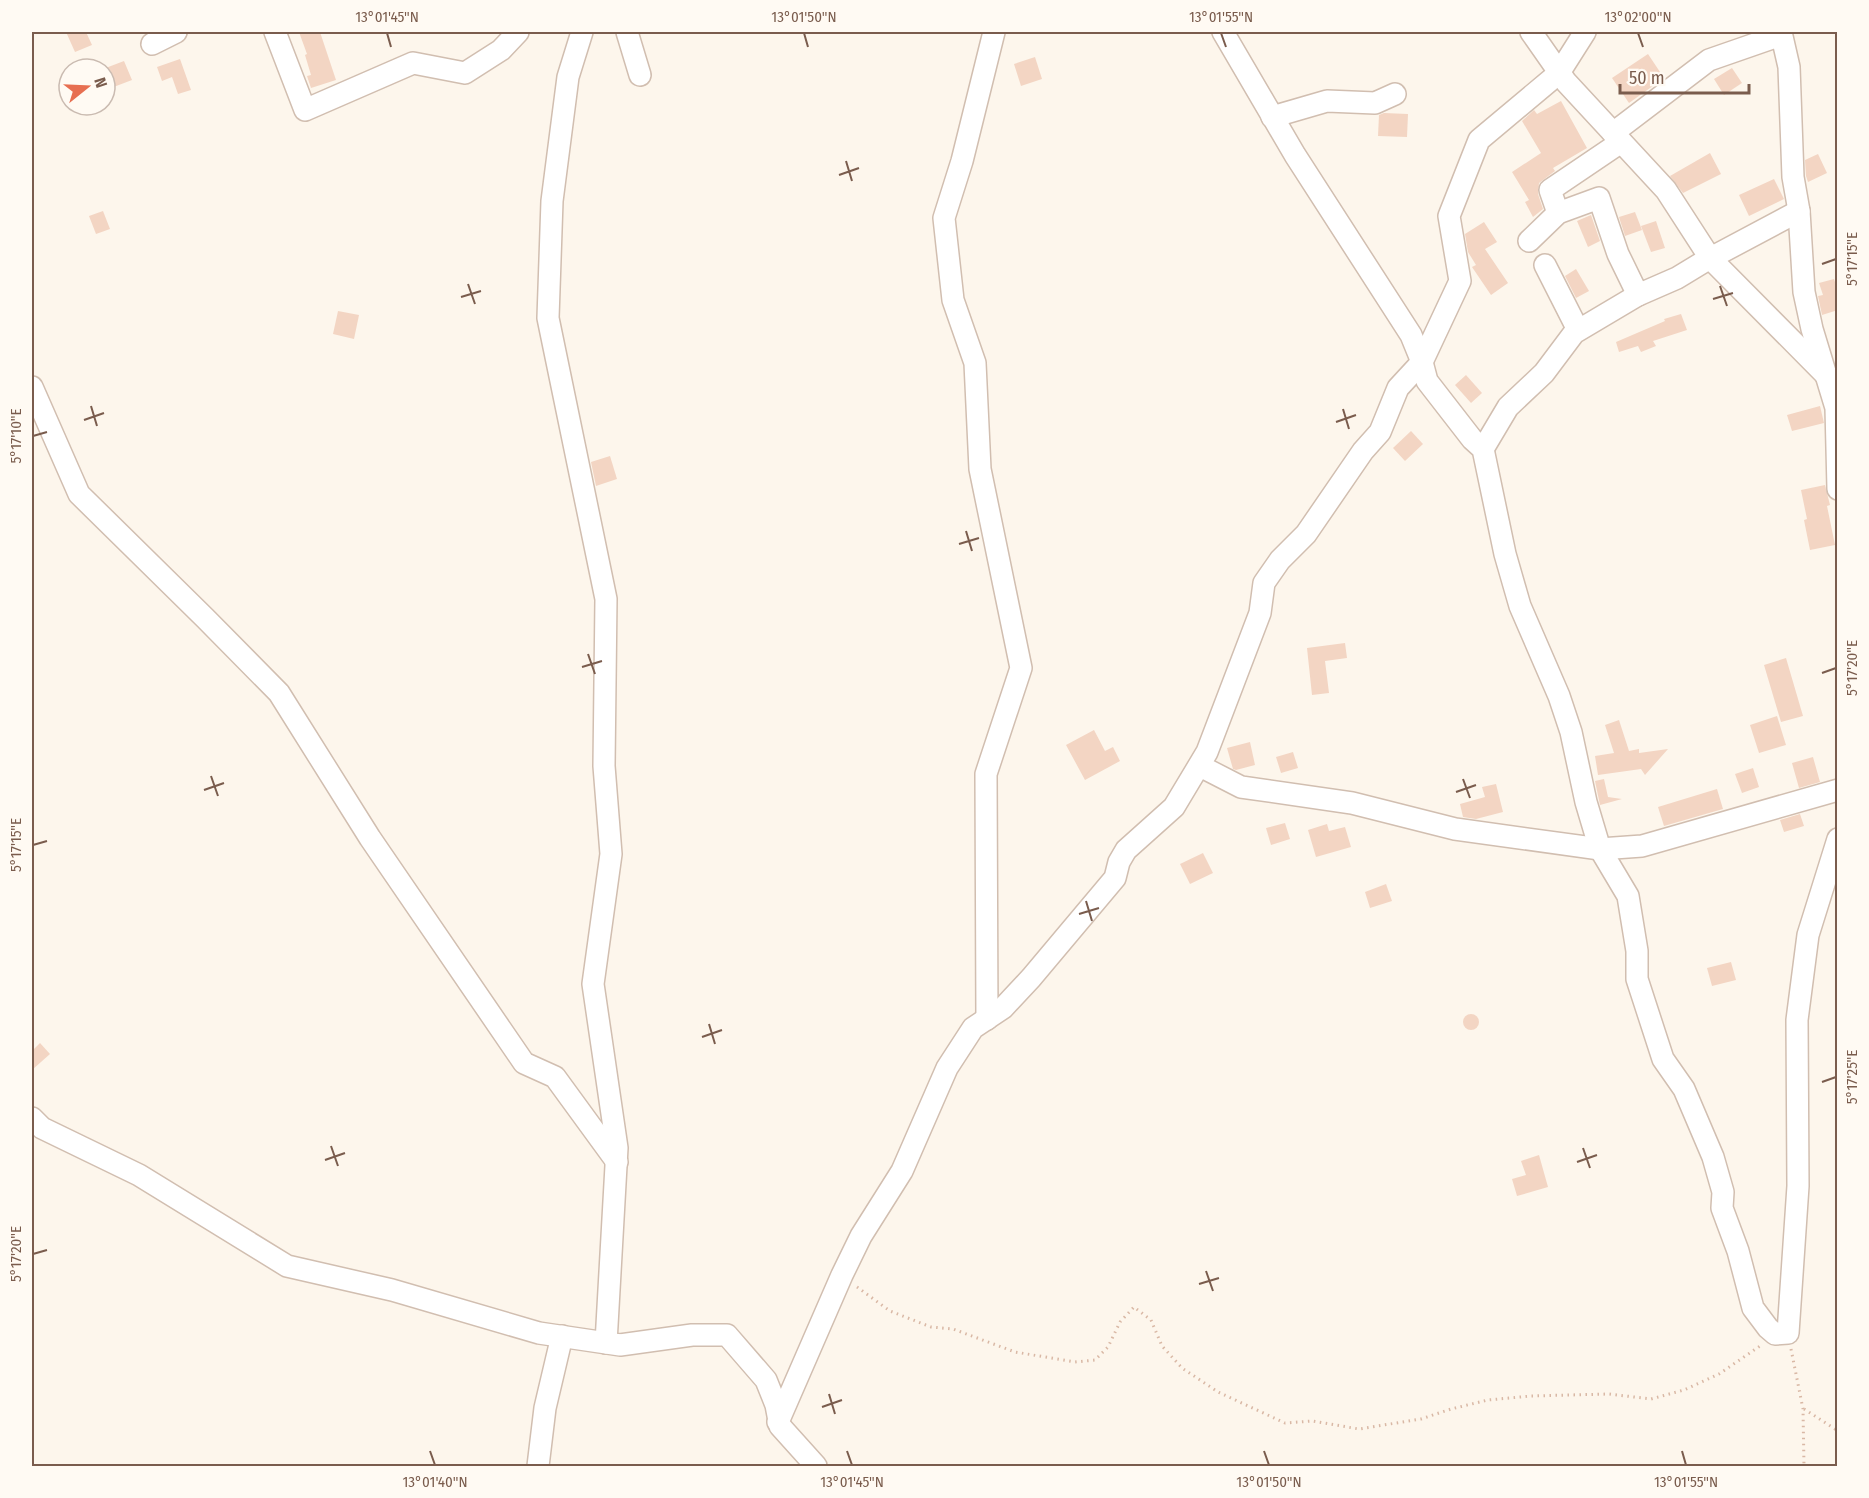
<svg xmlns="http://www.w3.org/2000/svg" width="1869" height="1498" font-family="'Fira Sans Condensed',sans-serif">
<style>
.building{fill:#f3d5c3}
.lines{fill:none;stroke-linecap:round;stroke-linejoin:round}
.minor-casing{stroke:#d1beb0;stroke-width:24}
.path{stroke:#d9b8a5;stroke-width:3;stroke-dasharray:1.5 4.5;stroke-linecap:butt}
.minor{stroke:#fff;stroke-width:21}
.ticks{fill:none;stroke:#7a5c4d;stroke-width:2}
.neatline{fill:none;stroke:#7a5c4d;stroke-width:2}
.ticks-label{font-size:15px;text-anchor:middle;fill:#7a5c4d}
</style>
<rect width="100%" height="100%" fill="#fdf6ec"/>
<g class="building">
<path d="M66 32H86L92 45 75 52Z"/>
<path d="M299 32H320L336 80 311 88 307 76 311 75 305 55 307 54Z"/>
<path d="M1648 54 1664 78 1629 103 1612 78Z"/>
<path d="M1035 57 1042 79 1021 86 1014 64Z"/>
<path d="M180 59 191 90 178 94 172 77 162 81 157 67Z"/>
<path d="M124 61 132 80 111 88 105 69H103Z"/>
<path d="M1732 68 1742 83 1724 95 1714 79Z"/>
<path d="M1561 101 1587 148 1553 168 1555 171 1539 183 1538 194 1543 209 1533 217 1525 202 1529 200 1512 172 1541 153 1522 121 1534 110 1537 114Z"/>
<path d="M1384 113 1408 114 1407 137 1378 136 1379 115Z"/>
<path d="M1710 153 1721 174 1683 193 1670 176Z"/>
<path d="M1818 154 1827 173 1808 182 1806 176 1805 160Z"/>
<path d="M1774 179 1784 199 1749 216 1739 195Z"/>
<path d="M103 211 110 229 96 234 89 216Z"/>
<path d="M1635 212 1642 230 1625 236 1619 217Z"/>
<path d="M1591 215 1600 241 1588 247 1577 221Z"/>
<path d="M1656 221 1665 248 1651 252 1641 226Z"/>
<path d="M1484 222 1497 242 1485 249 1508 283 1491 295 1472 267 1476 265 1468 252 1465 234Z"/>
<path d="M1576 269 1589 291 1576 298 1565 276Z"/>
<path d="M1834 279 1838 291V310L1822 315 1818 296 1823 295 1819 283Z"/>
<path d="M338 311 359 315 354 339 333 334Z"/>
<path d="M1681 314 1687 330 1653 341 1656 346 1641 352 1638 346 1619 352 1616 342 1665 321 1664 319Z"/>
<path d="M1466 375 1482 393 1471 403 1455 385Z"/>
<path d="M1820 406 1824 423 1792 431 1787 415Z"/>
<path d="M1411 431 1423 444 1405 461 1393 448Z"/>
<path d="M610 456 617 479 596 486 591 462Z"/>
<path d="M1825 485 1830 505 1827 506 1835 545 1810 550 1804 520 1807 519 1801 490Z"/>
<path d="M1345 643 1347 658 1325 661 1329 693 1312 695 1307 648Z"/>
<path d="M1786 658 1803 716 1781 722 1764 665Z"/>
<path d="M1777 716 1786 745 1759 753 1750 725Z"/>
<path d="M1619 720 1629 751 1639 749V753L1668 749 1645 775 1641 769 1598 775 1595 756 1614 753 1605 725Z"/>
<path d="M1094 730 1105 751 1113 747 1120 761 1085 780 1066 745Z"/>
<path d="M1250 742 1255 765 1236 770 1233 769 1227 748Z"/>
<path d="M1293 752 1298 768 1281 773 1276 757Z"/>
<path d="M1813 757 1820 782 1799 788 1792 763Z"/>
<path d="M1753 768 1759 787 1742 793 1735 774Z"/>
<path d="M1604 779 1608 797 1622 799 1600 805 1595 781Z"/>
<path d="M1496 784 1503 812 1476 819 1463 817 1460 804 1485 797 1482 787Z"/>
<path d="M1717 789 1723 809 1664 826 1658 807Z"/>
<path d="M1800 814 1804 826 1784 832 1780 820Z"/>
<path d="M1285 823 1290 839 1271 845 1266 828Z"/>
<path d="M1327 824 1329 831 1345 827 1351 847 1316 857 1308 830Z"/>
<path d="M1203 853 1213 873 1190 884 1180 864Z"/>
<path d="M1386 884 1392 901 1370 908 1365 892Z"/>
<path d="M1731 962 1736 980 1712 986 1707 968Z"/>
<circle cx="1471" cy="1022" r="8"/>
<path d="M40 1043 50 1054 32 1070V1051Z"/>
<path d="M1539 1155 1548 1187 1517 1196 1512 1179 1526 1175 1521 1161Z"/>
</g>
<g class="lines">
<g class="minor-casing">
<g id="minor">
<path d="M275 32 305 110 413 63 465 73 501 50 518 32"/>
<path d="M582 32 568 77 552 201 548 318 606 599 604 766 611 854 593 984 617 1148 606 1343"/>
<path d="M627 32 640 75"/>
<path d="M1223 32 1295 155 1411 335 1422 362 1427 381 1472 439 1483 449 1505 554 1520 606 1559 696 1571 732 1586 802 1600 849 1628 896 1637 951V979L1663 1059 1684 1089 1713 1157 1723 1192 1722 1208 1738 1251 1753 1308 1768 1328 1775 1334 1788 1333 1798 1186 1797 1020 1808 935 1838 839"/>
<path d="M1531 32 1566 82 1666 190 1710 258 1827 376 1838 381"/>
<path d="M1781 32 1789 67 1793 177 1799 211 1804 292 1812 329 1836 408 1838 489"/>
<path d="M152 44 176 32"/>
<path d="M1272 117 1327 101 1375 103 1395 94"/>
<path d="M1613 133 1709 60 1781 35"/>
<path d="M1558 213 1550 190 1621 142"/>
<path d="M1529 241 1558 213 1599 198 1618 254 1638 295"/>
<path d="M1545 265 1578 330"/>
<path d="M32 387 79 494 205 618 279 693 370 838 524 1063 555 1077 617 1162"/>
<path d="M1483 449 1508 407 1544 373 1574 333 1638 295 1677 278 1705 261 1799 211"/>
<path d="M1200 766 1241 787 1352 803 1455 829 1600 849 1642 846 1838 790"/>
<path d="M987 1019 986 774 1021 668 980 469 975 363 953 300 944 218 962 161 994 32"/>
<path d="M32 1118 42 1128 139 1175 287 1266 392 1290 539 1333 620 1345 692 1335H727L766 1380 776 1405 780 1426 816 1466"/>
<path d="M778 1422 842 1275 861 1236 902 1171 947 1068 973 1028 1003 1008 1031 978 1115 878 1119 862 1126 850 1174 807 1207 752 1260 613 1264 583 1280 560 1306 534 1363 451 1380 432 1398 388 1422 362 1460 281 1449 216 1479 140 1559 73 1585 32"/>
<path d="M538 1466 545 1408 562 1336"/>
</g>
</g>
<g class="path">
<path d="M857 1287 890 1311 931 1327 953 1329 1015 1352 1075 1362 1095 1360 1108 1347 1120 1322 1134 1307 1151 1320 1162 1346 1182 1368 1218 1392 1285 1423 1312 1421 1359 1429 1421 1419 1451 1409 1488 1400 1531 1396 1609 1394 1651 1399 1684 1390 1719 1374 1760 1346"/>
<path d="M1791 1349 1803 1409 1804 1466"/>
<path d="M1804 1409 1838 1431"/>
</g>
<use href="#minor" class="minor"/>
</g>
<path class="ticks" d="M387 33 391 47M804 33 808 47M1221 33 1226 47M1638 33 1643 47M846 161 852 181M839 175 859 168M1822 264 1836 259M468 284 475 304M1720 286 1727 306M461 297 481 291M1713 299 1733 293M91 406 97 426M1343 409 1349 429M84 420 104 413M1336 422 1356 415M33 436 47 432M966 531 972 551M959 544 979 538M588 654 595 674M582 667 602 661M1822 673 1836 668M211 776 218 796M1463 779 1470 798M204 790 224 783M1456 792 1476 785M33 845 47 841M1086 901 1092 921M1079 914 1099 908M709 1024 715 1044M702 1037 722 1030M1822 1082 1836 1077M331 1146 338 1166M1583 1148 1590 1168M325 1160 345 1153M1577 1162 1597 1155M33 1254 47 1250M1206 1271 1213 1291M1199 1284 1219 1278M829 1394 835 1414M822 1407 842 1400M430 1451 435 1465M847 1451 852 1465M1264 1451 1269 1465M1682 1451 1686 1465"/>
<rect width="1869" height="1498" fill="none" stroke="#fffaf3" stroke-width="66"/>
<g transform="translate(87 87) rotate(72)"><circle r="28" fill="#fffaf3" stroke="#cabbb1" stroke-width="1.5"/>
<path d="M0-4.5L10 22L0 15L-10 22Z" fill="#e76f51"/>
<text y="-9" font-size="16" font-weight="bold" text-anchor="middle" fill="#7a5c4d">N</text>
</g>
<path d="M1620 84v9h129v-9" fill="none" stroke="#7a5c4d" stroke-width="3"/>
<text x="1629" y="84" font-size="18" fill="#7a5c4d" stroke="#fffaf3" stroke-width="4.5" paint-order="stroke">50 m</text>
<rect x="33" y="33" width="1803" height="1432" class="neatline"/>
<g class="ticks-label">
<text x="387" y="22">13°01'45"N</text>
<text x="804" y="22">13°01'50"N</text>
<text x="1221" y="22">13°01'55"N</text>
<text x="1638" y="22">13°02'00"N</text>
<text transform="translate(1852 259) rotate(-90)" y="5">5°17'15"E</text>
<text transform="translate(16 436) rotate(-90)" y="5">5°17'10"E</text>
<text transform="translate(1852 668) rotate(-90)" y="5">5°17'20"E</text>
<text transform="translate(16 845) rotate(-90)" y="5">5°17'15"E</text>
<text transform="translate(1852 1077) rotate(-90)" y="5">5°17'25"E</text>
<text transform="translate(16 1254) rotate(-90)" y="5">5°17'20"E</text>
<text x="435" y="1487">13°01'40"N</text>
<text x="852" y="1487">13°01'45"N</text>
<text x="1269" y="1487">13°01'50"N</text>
<text x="1686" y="1487">13°01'55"N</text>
</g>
</svg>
